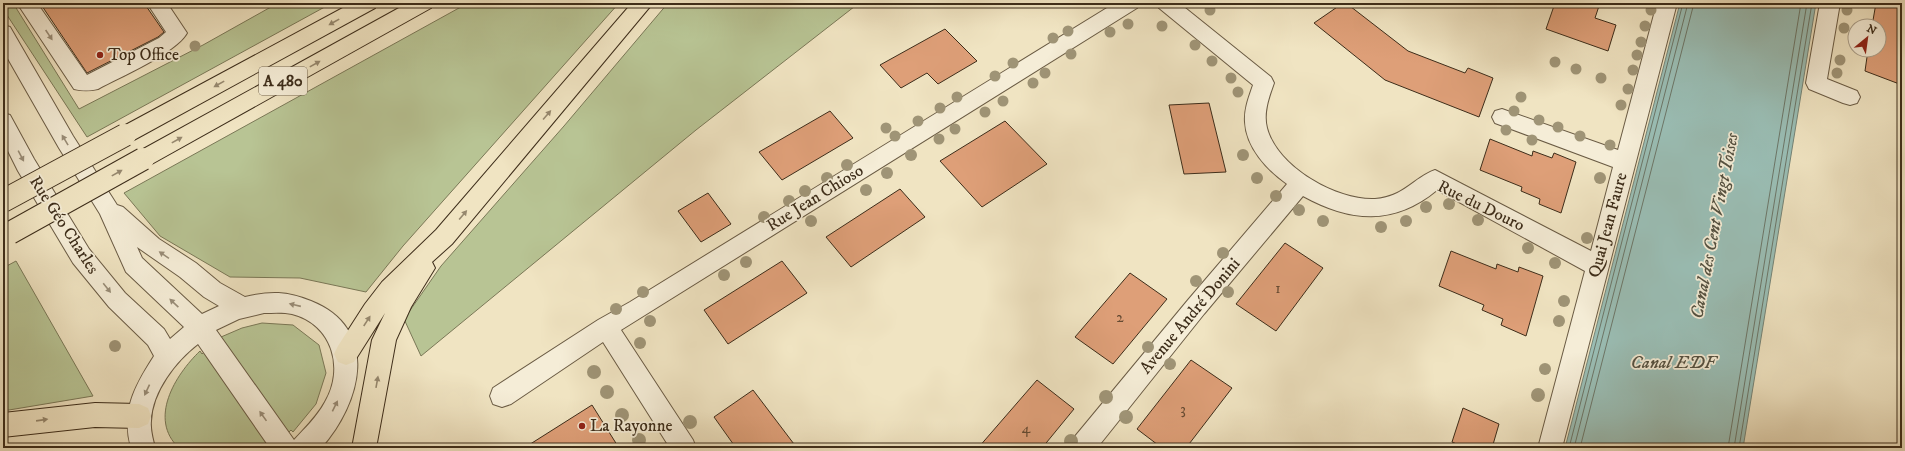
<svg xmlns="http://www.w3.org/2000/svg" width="1905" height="451" font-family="'IM FELL DW Pica',serif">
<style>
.green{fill:#b8c494;stroke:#7a7857}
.water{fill:#9abeb5;stroke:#758477}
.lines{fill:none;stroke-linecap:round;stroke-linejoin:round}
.shore{stroke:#6c7668;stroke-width:1}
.building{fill:#de9f78;stroke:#3d2d1a}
.minor-casing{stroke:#6a5b44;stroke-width:2}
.highway-casing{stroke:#3d2d1a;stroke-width:2}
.minor{fill:#f5edd7;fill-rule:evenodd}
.highway{fill:#f0e4c2;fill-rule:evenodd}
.highway-bridge-casing{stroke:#3d2d1a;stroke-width:24;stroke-linecap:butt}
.highway-bridge{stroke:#f0e4c2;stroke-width:22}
.tree{fill:#9f9476}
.oneway{fill:#96886e}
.oneway2{fill:#998d78}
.poi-dot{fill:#8f2418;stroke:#f5edd7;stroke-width:1.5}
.labels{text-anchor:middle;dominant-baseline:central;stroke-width:3.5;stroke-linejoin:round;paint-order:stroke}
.number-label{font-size:15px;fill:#654a32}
.shield{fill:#f5edd7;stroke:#746753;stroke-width:1}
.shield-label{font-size:16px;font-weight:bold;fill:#3d2d1a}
.poi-label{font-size:17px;fill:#3d2d1a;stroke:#f5edd7;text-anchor:start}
.street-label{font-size:17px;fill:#3d2d1a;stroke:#f5edd7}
.water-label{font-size:18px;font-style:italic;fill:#545141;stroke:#f5edd7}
</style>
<rect width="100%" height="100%" fill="#f0e4c2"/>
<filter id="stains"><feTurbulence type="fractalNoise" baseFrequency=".005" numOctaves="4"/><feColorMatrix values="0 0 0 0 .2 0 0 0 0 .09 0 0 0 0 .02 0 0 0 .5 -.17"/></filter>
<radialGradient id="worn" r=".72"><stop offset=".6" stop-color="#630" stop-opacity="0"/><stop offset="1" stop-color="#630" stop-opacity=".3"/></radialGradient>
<g class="green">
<path d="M3 3H13L79 109 203 45 278 3H332L87 137 3 9Z"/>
<path d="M468 3H619L403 246 366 292 300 278 230 277 160 236 124 193Z"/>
<path d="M668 3H859L696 130 421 356 404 319 441 266 564 126Z"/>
<path d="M16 261 93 396 3 411V268Z"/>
<path d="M262 323 293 325 319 345 326 373 316 404 293 432 291 430 288 433 221 337 242 328Z"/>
<path d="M200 351 202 354 205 351 270 445 268 447 179 448C148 419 175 375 200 351Z"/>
</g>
<path class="water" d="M1680 3H1816L1743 448H1565Z"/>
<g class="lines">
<g class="shore">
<path d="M1569 448 1683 3"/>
<path d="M1574 448 1688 3"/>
<path d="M1580 448 1694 3"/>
<path d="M1728 448 1801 3"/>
<path d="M1734 448 1807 3"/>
<path d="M1739 448 1812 3"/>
</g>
</g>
<g class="building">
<path d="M40 3H144L164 32 158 37 87 73Z"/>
<path d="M1343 3H1346L1408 51 1465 73 1468 68 1493 78 1479 117 1385 80 1314 23Z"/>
<path d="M1555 3H1600L1595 18 1616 25 1608 51 1546 29Z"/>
<path d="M1876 3H1902V85L1865 71 1868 50H1879V26H1872Z"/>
<path d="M945 29 977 61 938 84 927 73 901 88 880 65Z"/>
<path d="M1209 103 1226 172 1184 174 1169 105Z"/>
<path d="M830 111 853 138 782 180 759 152Z"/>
<path d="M1005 121 1047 164 982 207 940 161Z"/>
<path d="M1490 139 1532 156 1533 151 1552 158 1554 153 1576 162 1561 213 1539 204 1540 199 1521 191 1522 187 1480 170Z"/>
<path d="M900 189 925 217 851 267 826 237Z"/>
<path d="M708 193 731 224 701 242 678 211Z"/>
<path d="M1285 243 1323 268 1276 331 1236 304Z"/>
<path d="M1451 251 1496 269 1497 264 1518 272 1519 267 1543 276 1526 336 1501 325 1503 319 1482 310 1484 305 1439 286Z"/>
<path d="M782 261 807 293 728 344 704 310Z"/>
<path d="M1130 273 1167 299 1113 364 1075 337Z"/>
<path d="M1191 360 1232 388 1186 448H1162L1137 429Z"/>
<path d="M1037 380 1074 409 1042 448H978Z"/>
<path d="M753 390 797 448H736L714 417Z"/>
<path d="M592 405 619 448H524Z"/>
<path d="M1463 408 1499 424 1492 448H1466L1452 442Z"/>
</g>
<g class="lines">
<g class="minor-casing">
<g id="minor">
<path d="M17 3H37L87 75 159 38 166 32 147 3H167L187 33C176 53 120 77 98 89 89 91 83 91 74 89Z"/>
<path d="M1115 3H1140L1137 8 621 330 693 440 696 448H670L603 342 511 404 502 407 493 404 490 396 493 388 598 320 630 302Z"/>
<path d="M1156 3H1179L1271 77 1274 83C1269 97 1263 113 1267 128 1277 167 1337 201 1375 199 1404 197 1413 178 1435 170L1591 251 1613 167 1495 123 1492 117 1495 111 1502 109 1618 150 1657 3H1677L1562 448H1538L1585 271 1437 190C1394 226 1350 222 1303 196L1204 314 1097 448H1069L1072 440 1188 300 1287 184C1267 170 1246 147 1245 122 1244 109 1249 97 1253 85L1159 8Z"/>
<path d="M1820 3H1840L1827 79 1857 91 1860 97 1857 103 1850 105 1843 103 1809 89 1806 83Z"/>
<path d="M3 25 10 27 73 136 117 205 123 207 159 239 196 263 220 283 245 297C270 291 287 291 311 301 381 329 361 403 321 448H270L198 344C176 361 152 391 151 421 150 430 153 439 155 448H131C121 411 134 387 154 356L148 345 109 307 73 263 18 171 3 141V113L10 115 34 159 89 249 125 293 164 329 170 339 184 327 126 272 100 214 59 148 3 50ZM137 247 180 277 204 297 219 306 202 314 142 258ZM264 313C273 313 283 312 292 314 332 324 345 368 325 402 317 417 305 428 294 440L216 330 239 319Z"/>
</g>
</g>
<g class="highway-casing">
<g id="highway">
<path d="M352 3H378L375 8 132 141 125 143 118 141 115 135 118 129Z"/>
<path d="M408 3H434L431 8 150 165 143 168 136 165 132 159 136 153Z"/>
<path d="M632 3H653L452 244 432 262 435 268 411 307 396 340 376 448H352L372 340 385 313 354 362 346 365 338 362 334 354 338 346 365 304 382 282 436 230Z"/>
<path d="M95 403 139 404 148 408 151 416 148 424 139 428 95 427 3 437V413Z"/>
</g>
</g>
<use href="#minor" class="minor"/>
<use href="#highway" class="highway"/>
<g class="highway-bridge-casing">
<g id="highway-bridge">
<path d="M3 201 125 135"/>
<path d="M10 233 143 159"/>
</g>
</g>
<use href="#highway-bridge" class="highway-bridge"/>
</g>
<g class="tree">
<circle cx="1210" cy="10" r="5.5"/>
<circle cx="1651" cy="10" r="5.5"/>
<circle cx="1847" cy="10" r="5.5"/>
<circle cx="1128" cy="24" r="5.5"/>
<circle cx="1162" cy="26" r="5.5"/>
<circle cx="1645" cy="26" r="5.5"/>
<circle cx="1844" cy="28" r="5.5"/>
<circle cx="1068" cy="31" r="5.5"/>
<circle cx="1110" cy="32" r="5.5"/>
<circle cx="1053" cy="38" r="5.5"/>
<circle cx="1641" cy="42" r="5.5"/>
<circle cx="1195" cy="45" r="5.5"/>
<circle cx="195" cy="46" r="5.5"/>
<circle cx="1071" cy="54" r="5.5"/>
<circle cx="1637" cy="55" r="5.5"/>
<circle cx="1840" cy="60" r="5.5"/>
<circle cx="1212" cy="61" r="5.5"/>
<circle cx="1555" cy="62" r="5.5"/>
<circle cx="1013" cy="63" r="5.5"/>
<circle cx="1576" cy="69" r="5.5"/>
<circle cx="1633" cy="70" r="5.5"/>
<circle cx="1045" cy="73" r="5.5"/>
<circle cx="1837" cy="73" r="5.5"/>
<circle cx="995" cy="76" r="5.5"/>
<circle cx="1231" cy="78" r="5.5"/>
<circle cx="1601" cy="78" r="5.5"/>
<circle cx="1033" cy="83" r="5.5"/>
<circle cx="1628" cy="89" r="5.5"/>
<circle cx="1238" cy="92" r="5.5"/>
<circle cx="957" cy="97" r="5.5"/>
<circle cx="1521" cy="97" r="5.5"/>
<circle cx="1003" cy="101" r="5.5"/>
<circle cx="1621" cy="105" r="5.5"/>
<circle cx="940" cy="108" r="5.5"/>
<circle cx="1514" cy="111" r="5.5"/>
<circle cx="985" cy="112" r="5.5"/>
<circle cx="1539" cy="120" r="5.5"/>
<circle cx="918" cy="121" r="5.5"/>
<circle cx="1558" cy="127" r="5.5"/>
<circle cx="886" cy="128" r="5.5"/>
<circle cx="955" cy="129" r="5.5"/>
<circle cx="1506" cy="130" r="5.5"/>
<circle cx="895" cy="136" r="5.5"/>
<circle cx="1580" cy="136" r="5.5"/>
<circle cx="939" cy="139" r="5.5"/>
<circle cx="1532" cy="140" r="5.5"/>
<circle cx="1610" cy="145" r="5.5"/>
<circle cx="911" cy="155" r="6"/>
<circle cx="1243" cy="155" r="6"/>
<circle cx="847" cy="165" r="6"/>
<circle cx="887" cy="173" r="6"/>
<circle cx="827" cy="178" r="6"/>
<circle cx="1257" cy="178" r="6"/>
<circle cx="1600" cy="178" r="6"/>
<circle cx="866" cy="190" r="6"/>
<circle cx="805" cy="191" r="6"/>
<circle cx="1276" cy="196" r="6"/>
<circle cx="789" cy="201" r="6"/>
<circle cx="1449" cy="204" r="6"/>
<circle cx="1426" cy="207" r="6"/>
<circle cx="1299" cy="210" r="6"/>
<circle cx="764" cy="217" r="6"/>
<circle cx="1478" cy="220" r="6"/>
<circle cx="811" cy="221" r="6"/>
<circle cx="1323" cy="221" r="6"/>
<circle cx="1406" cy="221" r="6"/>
<circle cx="1381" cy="227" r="6"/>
<circle cx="1587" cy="238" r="6"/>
<circle cx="1528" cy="248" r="6"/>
<circle cx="1223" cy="253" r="6"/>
<circle cx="746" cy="262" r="6"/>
<circle cx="1555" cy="263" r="6"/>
<circle cx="724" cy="275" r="6"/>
<circle cx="1196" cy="281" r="6"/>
<circle cx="643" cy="292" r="6"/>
<circle cx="1228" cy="292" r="6"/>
<circle cx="1564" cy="301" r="6"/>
<circle cx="616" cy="309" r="6"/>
<circle cx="650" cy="321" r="6"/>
<circle cx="1559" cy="321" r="6"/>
<circle cx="640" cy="343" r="6"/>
<circle cx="115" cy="346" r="6"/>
<circle cx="1148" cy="347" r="6"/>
<circle cx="1170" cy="364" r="6"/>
<circle cx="1545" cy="369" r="6"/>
<circle cx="594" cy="372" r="7"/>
<circle cx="607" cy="392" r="7"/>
<circle cx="1538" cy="395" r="7"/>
<circle cx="1106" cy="397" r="7"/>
<circle cx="622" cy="415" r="7"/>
<circle cx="1126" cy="417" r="7"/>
<circle cx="690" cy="422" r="7"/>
<circle cx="639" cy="440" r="7"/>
<circle cx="1071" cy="441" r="7"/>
</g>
<defs><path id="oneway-solid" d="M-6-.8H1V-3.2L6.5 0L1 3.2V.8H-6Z"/></defs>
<g class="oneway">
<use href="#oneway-solid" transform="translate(334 22) rotate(151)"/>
<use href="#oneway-solid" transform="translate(315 64) rotate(-29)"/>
<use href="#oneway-solid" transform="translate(219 84) rotate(151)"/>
<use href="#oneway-solid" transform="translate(547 115) rotate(-49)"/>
<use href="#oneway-solid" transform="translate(177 140) rotate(-29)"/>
<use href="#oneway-solid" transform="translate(117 173) rotate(-29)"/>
<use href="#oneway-solid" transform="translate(463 215) rotate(-50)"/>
<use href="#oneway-solid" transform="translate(367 321) rotate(-57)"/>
<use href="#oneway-solid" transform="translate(377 382) rotate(-80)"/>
<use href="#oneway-solid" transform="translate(42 420) rotate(-8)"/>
</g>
<g class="oneway2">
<use href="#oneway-solid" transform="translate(49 35) rotate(56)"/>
<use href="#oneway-solid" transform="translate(65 140) rotate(-121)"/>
<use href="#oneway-solid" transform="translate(21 156) rotate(62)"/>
<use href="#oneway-solid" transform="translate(164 255) rotate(-146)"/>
<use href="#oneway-solid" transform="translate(107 288) rotate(51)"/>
<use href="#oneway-solid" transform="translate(174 303) rotate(-137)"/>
<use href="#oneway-solid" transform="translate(295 305) rotate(-167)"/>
<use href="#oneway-solid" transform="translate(147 390) rotate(115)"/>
<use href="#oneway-solid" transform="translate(335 406) rotate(-64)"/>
<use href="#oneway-solid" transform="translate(263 416) rotate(-125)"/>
</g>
<g class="poi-dot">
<circle cx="100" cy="55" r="4"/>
<circle cx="582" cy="426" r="4"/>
</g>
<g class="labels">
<g class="number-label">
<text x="1278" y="288">1</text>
<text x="1120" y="317">2</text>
<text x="1183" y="409">3</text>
<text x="1026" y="428">4</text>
</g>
<rect class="shield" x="259" y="67" width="48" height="28" rx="3"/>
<g class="shield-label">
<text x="283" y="81">A 480</text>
</g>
<g class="poi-label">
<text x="108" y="55">Top Office</text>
<text x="590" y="426">La Rayonne</text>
</g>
<g class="street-label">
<text transform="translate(815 198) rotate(-32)">Rue Jean Chioso</text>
<text transform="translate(1481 206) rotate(26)">Rue du Douro</text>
<text transform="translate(64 225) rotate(57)">Rue Géo Charles</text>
<text transform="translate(1608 225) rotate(-75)">Quai Jean Faure</text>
<text transform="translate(1190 316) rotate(-50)">Avenue André Donini</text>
</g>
<g class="water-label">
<text transform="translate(1715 226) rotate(-79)">Canal des Cent Vingt Toises</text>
<text x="1673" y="363">Canal EDF</text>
</g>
</g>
<rect width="1905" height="451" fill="none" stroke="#f0e4c2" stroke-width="16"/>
<rect x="4" y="4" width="1897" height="443" fill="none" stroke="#3d2d1a" stroke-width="2"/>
<rect x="8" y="8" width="1889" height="435" fill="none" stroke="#3d2d1a"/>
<g transform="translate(1867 38) rotate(29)"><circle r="19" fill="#f5edd7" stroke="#aba08b"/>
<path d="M0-3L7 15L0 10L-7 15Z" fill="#8f2418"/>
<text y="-6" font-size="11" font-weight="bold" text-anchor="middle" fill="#3d2d1a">N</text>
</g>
<rect width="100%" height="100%" filter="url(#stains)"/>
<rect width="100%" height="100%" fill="url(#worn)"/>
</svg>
